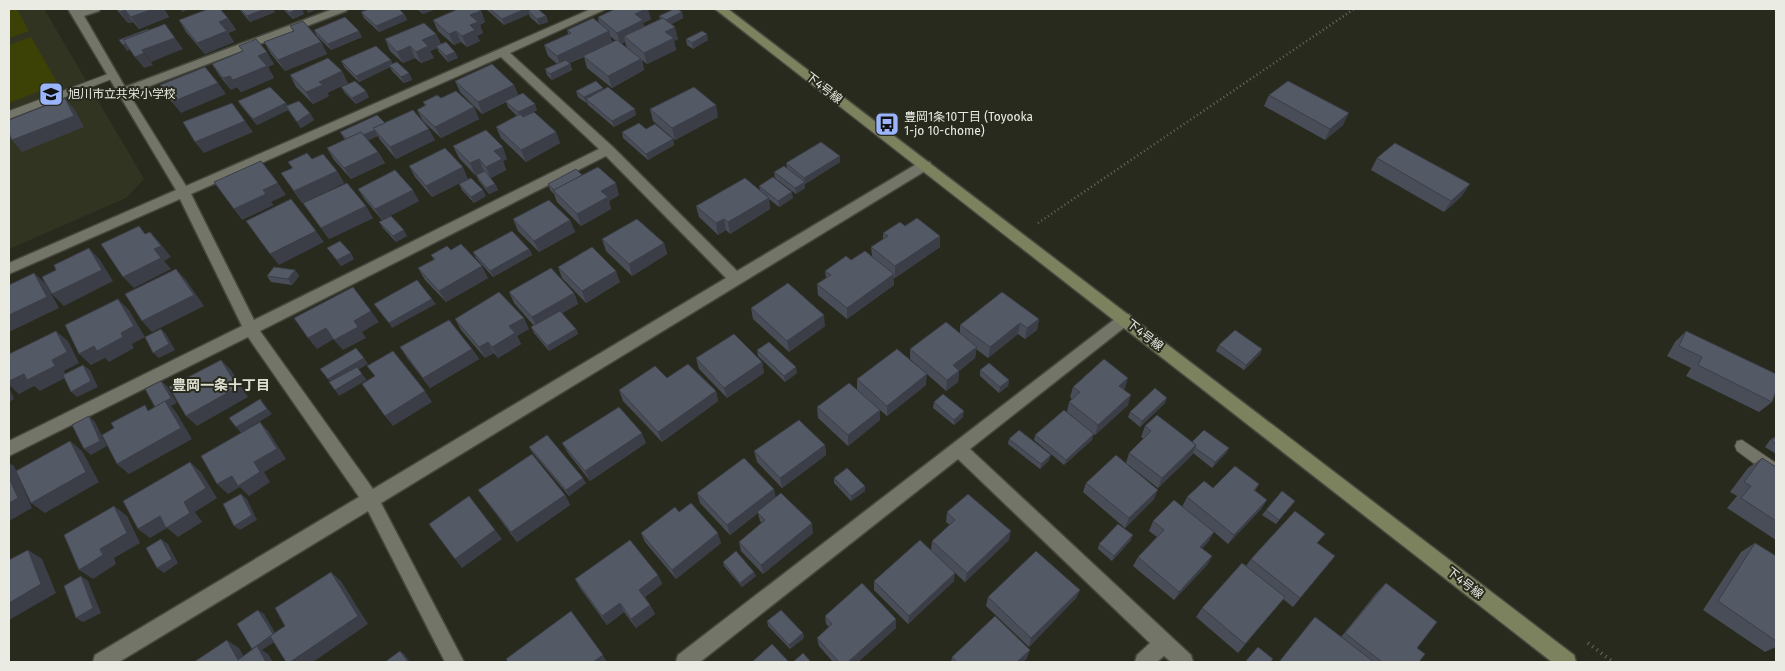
<svg xmlns="http://www.w3.org/2000/svg" width="1785" height="671" font-family="'Fira Sans','Noto Sans JP',sans-serif">
<style>
.built{fill:#323422}
.green{fill:#3c4106}
.lines{fill:none;stroke-linecap:round;stroke-linejoin:round}
.lane-casing{stroke:#45463d;stroke-width:2}
.street-casing{stroke:#45463d;stroke-width:3}
.secondary-casing{stroke:#45463d;stroke-width:3}
.path-far1{stroke:#696b60;stroke-width:2.5;stroke-dasharray:1 3;stroke-linecap:butt}
.path{stroke:#696b60;stroke-width:4;stroke-dasharray:1 4.5;stroke-linecap:butt}
.lane{fill:#727567;fill-rule:evenodd}
.street{fill:#727567;fill-rule:evenodd}
.secondary{fill:#7c815e;fill-rule:evenodd}
.wall{fill:#484d58;fill-rule:evenodd}
.shaded-wall{fill:#3b3e47}
.building{fill:#545966;stroke:#3b3e47}
.labels{text-anchor:middle;dominant-baseline:central;stroke-width:4;stroke-linejoin:round;paint-order:stroke}
.street-label{font-size:12px;fill:#eaece4;stroke:#282a1e}
.poi-label{font-size:12px;fill:#eaece4;stroke:#282a1e;text-anchor:start}
.neighbourhood-label{font-size:14px;font-weight:bold;fill:#dee0d0;stroke:#282a1e}
</style>
<rect width="100%" height="100%" fill="#282a1e"/>
<path class="built" d="M9 9H44L144 179 126 198 9 249Z"/>
<g class="green">
<path d="M9 9H17L29 31 9 38Z"/>
<path d="M31 37 58 84 9 103V45Z"/>
</g>
<g class="lines">
<g class="lane-casing">
<g id="lane">
<path d="M113 72 118 75 117 77 9 119V111Z"/>
<path d="M1742 440 1776 463V478L1771 476 1737 451 1735 446 1737 441Z"/>
</g>
</g>
<g class="street-casing">
<g id="street">
<path d="M68 9H100L99 11 84 16 125 87 333 9H348L346 11 129 94 186 186 591 9H606L510 53 613 147 737 271 920 162H930L931 165 930 168 381 503 464 662H445L368 511 119 662H93L95 655 359 497 248 337 9 456V441L242 326 180 199 9 274V263L176 190ZM501 57 599 149 254 320 191 194ZM606 156 726 278 373 489 260 331Z"/>
<path d="M1125 313 1130 315 1132 319 1130 323 970 449 1191 655 1193 662H1171L1164 656 1157 662H1135L1137 655 1150 643 958 459 700 662H676L678 655 1120 315Z"/>
</g>
</g>
<g class="secondary-casing">
<path id="secondary" d="M715 9H728L1574 655 1576 662H1552Z"/>
</g>
<path class="path-far1" d="M1038 223 1354 9"/>
<path class="path" d="M1588 643 1613 662"/>
<use href="#lane" class="lane"/>
<use href="#street" class="street"/>
<use href="#secondary" class="secondary"/>
</g>
<g class="wall">
<path d="M116 9H164L169 17 139 29 133 22 128 23Z"/>
<path d="M239 9H272L275 12 250 22Z"/>
<path d="M283 9H302L304 14 293 19Z"/>
<path d="M417 9H436L423 14Z"/>
<path d="M486 9H531L546 16 548 22 539 25 530 17 529 14 504 25Z"/>
<path d="M481 11 485 22 480 25 483 33 477 36 480 41 467 47 461 42 454 45 438 31 433 20Z"/>
<path d="M361 12 404 14 407 20 379 32 364 18Z"/>
<path d="M682 12 683 18 671 24 678 39 674 41 676 50 647 64 642 60 644 70 612 88 587 68 584 57 570 63 572 70 552 80 547 75 545 69 557 64 548 56 544 45 568 34 567 30 599 24 598 17 651 19 643 23 644 27 660 19 659 16ZM610 36 616 41 612 42ZM625 42 627 48 621 44Z"/>
<path d="M228 18 236 30 228 33 234 42 205 54 186 32 179 20Z"/>
<path d="M290 26 321 42 327 54 285 71 271 54 264 42 293 31Z"/>
<path d="M314 30 362 37 331 50 317 36Z"/>
<path d="M436 34 441 44 458 58 448 62 439 52 437 48 430 51 434 58 421 63 415 58 403 63 390 51 385 39Z"/>
<path d="M686 39 708 40 693 49 687 45Z"/>
<path d="M239 46 274 64 268 67 274 78 241 92 237 87 231 90 219 75 212 64 243 51Z"/>
<path d="M391 60 392 63 409 73 412 80 404 83 392 71 390 67 359 82 345 68 341 61Z"/>
<path d="M290 75 348 83 327 93 329 96 313 104 296 87Z"/>
<path d="M455 81 514 85 518 95 537 110 523 117 556 132 560 143 526 162 501 138 496 127 517 116 508 107 506 102 482 114 460 92Z"/>
<path d="M341 87 369 97 356 104 345 93Z"/>
<path d="M604 90 636 115 614 127 588 105 587 102 586 103 578 97 576 91Z"/>
<path d="M1269 95 1343 125 1325 140 1264 106Z"/>
<path d="M441 98 474 107 479 119 441 138 423 121 417 110 425 106 423 102Z"/>
<path d="M238 101 287 106 310 113 314 120 301 128 288 110 257 125 242 107Z"/>
<path d="M650 109 718 117 675 140 653 121Z"/>
<path d="M385 123 435 140 396 159 380 140 378 136 368 140 378 152 385 163 351 179 334 160 327 148 345 140 340 132Z"/>
<path d="M646 129 673 139 674 145 648 160 623 138 622 132Z"/>
<path d="M453 146 507 159 503 161 506 170 491 178 485 172 495 184 498 190 489 194 479 181 476 175 485 171H484L475 175 459 158Z"/>
<path d="M1377 158 1462 196 1444 212 1371 170Z"/>
<path d="M312 159 337 171 344 183 302 203 281 173 292 168 288 162Z"/>
<path d="M840 162 805 184V188L796 194 775 178 774 172 787 168 786 163Z"/>
<path d="M409 166 468 179 432 197 415 177Z"/>
<path d="M582 175 619 195 609 201 611 209 581 226 557 202 554 194 550 190 548 184Z"/>
<path d="M459 184 486 196 474 203 462 190Z"/>
<path d="M759 186 793 198 779 207 769 199 770 209 730 234 726 230 718 235 699 217 696 206 760 190Z"/>
<path d="M358 189 419 201 382 220 365 200Z"/>
<path d="M303 203 373 218 329 239Z"/>
<path d="M513 219 570 220 575 232 539 252 518 231Z"/>
<path d="M379 222 407 236 396 242 383 228Z"/>
<path d="M905 226 940 247 895 278 894 277V285L847 319 818 295 817 284 826 278 825 271 851 260 872 256 871 247 883 239V233Z"/>
<path d="M602 239 664 243 667 254 632 276 606 251Z"/>
<path d="M327 248 354 259 341 266Z"/>
<path d="M529 249 532 255 493 277 476 258 473 252Z"/>
<path d="M451 250 488 278 446 302 425 280 418 268 434 260 431 255Z"/>
<path d="M558 267 620 282 586 303 562 278Z"/>
<path d="M295 270 299 276 292 285 271 282 267 276Z"/>
<path d="M509 292 574 293 578 304 562 313 576 329 578 334 549 351 534 333 531 327 534 326 514 303Z"/>
<path d="M751 308 825 326 789 352 753 319Z"/>
<path d="M455 319 529 329 517 336 521 344 498 358 494 353 485 358 461 330Z"/>
<path d="M1039 319 1037 330 1025 339 1018 334 988 358 976 349 975 358 959 371 958 382 946 391 910 359V349L960 333V325Z"/>
<path d="M1686 331 1772 402 1759 412 1686 376 1691 368 1667 356 1675 342Z"/>
<path d="M1219 345 1262 349 1260 354 1244 370 1216 351Z"/>
<path d="M400 347 472 349 479 359 430 388 407 358Z"/>
<path d="M757 350 797 373 785 382 758 356Z"/>
<path d="M696 358 762 362 764 373 727 398 699 369Z"/>
<path d="M980 370 1009 380 1008 386 999 393 980 376Z"/>
<path d="M667 378 716 391 718 401 662 442 623 401 619 390Z"/>
<path d="M857 379 926 385 887 416 880 410V420L848 446 818 418 817 407 857 390Z"/>
<path d="M1073 387 1125 388 1124 389 1128 405 1095 435 1067 412 1069 402 1072 399 1070 397Z"/>
<path d="M934 402 963 417 954 425 933 408Z"/>
<path d="M1165 403 1140 427 1128 417 1130 412Z"/>
<path d="M1145 426 1192 442 1229 448 1226 453 1212 468 1193 453 1192 455 1158 488 1126 463 1129 453 1144 439 1141 437Z"/>
<path d="M1035 435 1092 440 1064 465 1034 440Z"/>
<path d="M1776 436V454L1765 447 1770 440Z"/>
<path d="M1009 439 1049 460 1040 469 1008 444Z"/>
<path d="M562 443H646L590 481 568 453Z"/>
<path d="M825 445 826 455 782 488 757 462 754 451Z"/>
<path d="M529 447 586 483 569 496 532 452Z"/>
<path d="M1762 458 1776 467V540L1727 508 1737 496 1730 492 1748 468Z"/>
<path d="M834 478 865 491 851 501 834 483Z"/>
<path d="M1086 483 1154 499 1125 528 1083 492Z"/>
<path d="M1259 484 1255 491 1267 500 1261 509 1228 544 1214 532 1208 542 1202 548 1212 556 1207 565 1174 600 1133 566 1138 557 1157 537 1149 531 1153 521 1182 507 1187 497 1213 488Z"/>
<path d="M478 490 565 495 570 505 517 542Z"/>
<path d="M697 493 776 497 813 533 763 574 741 551 739 542 762 523 760 521 758 513 730 535 700 503Z"/>
<path d="M1295 501 1276 524 1262 515 1266 510Z"/>
<path d="M679 512 721 543 676 579 645 542 641 533Z"/>
<path d="M947 512 1009 540 965 582 944 563 954 581 908 624 874 590V581L931 550 932 541 950 525 946 522Z"/>
<path d="M1131 540 1112 561 1098 549 1099 544Z"/>
<path d="M1318 543 1335 556 1293 607 1283 599 1238 653 1196 617 1202 608 1246 566 1251 559Z"/>
<path d="M1755 543 1776 556V647L1765 652 1703 610 1741 552Z"/>
<path d="M723 562 754 572 756 576 742 587 724 566Z"/>
<path d="M658 575 662 584 645 597 650 605 655 614 636 628 624 612 607 625 580 588 575 579Z"/>
<path d="M1386 583 1417 648 1419 662H1279L1315 617 1341 637 1377 592Z"/>
<path d="M1080 590 1076 598 1029 647 986 606 988 597Z"/>
<path d="M825 616 896 619V628L858 662H833L819 646 817 638 829 627 826 624Z"/>
<path d="M767 621 803 633 804 638 790 649 768 626Z"/>
<path d="M952 657 1027 658 1023 662H951Z"/>
</g>
<g class="shaded-wall">
<path d="M153 9H164L169 17 139 29 131 17Z"/>
<path d="M180 9H190L182 12Z"/>
<path d="M265 9H272L275 12 250 22 247 16Z"/>
<path d="M298 9H302L304 14 293 19 289 13Z"/>
<path d="M306 9H318L308 13Z"/>
<path d="M420 9H436L423 14Z"/>
<path d="M525 9H531L532 13 528 11 529 14 504 25 502 19Z"/>
<path d="M646 9H648L651 19 643 23 646 32 624 36 625 42 620 44 617 33 635 14Z"/>
<path d="M125 10 133 22 128 23 120 12Z"/>
<path d="M481 11 485 22 480 25 483 33 477 36 480 41 467 47 462 36 470 25V15Z"/>
<path d="M682 12 683 18 666 27 665 21Z"/>
<path d="M404 14 407 20 379 32 376 26Z"/>
<path d="M546 16 548 22 539 25 537 19Z"/>
<path d="M228 18 236 30 228 33 234 42 205 54 197 43 219 22Z"/>
<path d="M675 27 678 39 674 41 676 50 647 64 644 53 665 32Z"/>
<path d="M359 31 362 37 331 50 328 44Z"/>
<path d="M456 31 461 42 454 45 449 34Z"/>
<path d="M609 31 612 43 561 67 557 56Z"/>
<path d="M152 34 156 40 127 51 123 45Z"/>
<path d="M436 34 441 46H436L437 48 430 51 434 58 421 63 416 52 422 40Z"/>
<path d="M707 34 708 40 693 49 692 43Z"/>
<path d="M175 38 183 49 151 62 142 50Z"/>
<path d="M321 42 327 54 285 71 278 60Z"/>
<path d="M410 46 415 58 403 63 397 52Z"/>
<path d="M267 52 274 64 268 67 274 78 241 92 233 80 258 56Z"/>
<path d="M455 52 458 58 448 62 446 56Z"/>
<path d="M144 53 153 65 144 68 135 57Z"/>
<path d="M641 59 644 70 612 88 608 76Z"/>
<path d="M391 60 394 66 389 65 390 67 359 82 356 76Z"/>
<path d="M570 64 572 70 552 80 550 74Z"/>
<path d="M342 71 348 83 327 93 329 96 313 104 306 92 319 82Z"/>
<path d="M409 73 412 80 404 83 401 77Z"/>
<path d="M230 76 237 87 231 90 223 78Z"/>
<path d="M218 83 226 94 181 113 172 102Z"/>
<path d="M514 85 518 96 505 101 506 102 482 114 478 102Z"/>
<path d="M603 88 605 94 586 99 587 102 586 103 584 97Z"/>
<path d="M366 91 369 97 356 104 352 98Z"/>
<path d="M65 98 75 110 84 127 22 152 12 140Z"/>
<path d="M286 103 290 109 286 106 288 110 257 125 253 119Z"/>
<path d="M535 104 537 110 520 119 518 112Z"/>
<path d="M716 105 718 117 675 140 672 128Z"/>
<path d="M474 107 479 119 441 138 435 127Z"/>
<path d="M635 109 636 115 614 127 612 121Z"/>
<path d="M310 113 314 120 301 128 297 122Z"/>
<path d="M1349 113 1343 125 1325 140 1330 129Z"/>
<path d="M245 121 253 132 204 153 195 142Z"/>
<path d="M429 129 435 140 396 159 390 147Z"/>
<path d="M374 130 378 136 352 148 348 142Z"/>
<path d="M556 132 560 143 526 162 521 150Z"/>
<path d="M673 139 674 145 648 160 646 154Z"/>
<path d="M503 147 507 159 503 161 506 170 491 178 486 167 494 151Z"/>
<path d="M378 152 385 163 351 179 344 168Z"/>
<path d="M840 156V162L805 184 804 178Z"/>
<path d="M479 159 484 171 475 175 470 163Z"/>
<path d="M463 167 468 179 432 197 426 186Z"/>
<path d="M337 171 344 183 302 203 294 191Z"/>
<path d="M805 182V188L796 194 795 188Z"/>
<path d="M278 183 286 195 271 202 274 205 242 220 234 209 263 190Z"/>
<path d="M616 183 619 195 609 201 611 209 581 226 577 214 601 191Z"/>
<path d="M495 184 498 190 489 194 486 188Z"/>
<path d="M1470 184 1462 196 1444 212 1451 201Z"/>
<path d="M413 190 419 201 382 220 375 209Z"/>
<path d="M483 190 486 196 474 203 471 197Z"/>
<path d="M792 192 793 198 779 207 778 201Z"/>
<path d="M769 198 770 209 730 234 728 222Z"/>
<path d="M366 206 373 218 329 239 321 228Z"/>
<path d="M724 219 726 230 718 235 716 223Z"/>
<path d="M570 220 575 232 539 252 534 241Z"/>
<path d="M404 230 407 236 396 242 393 236Z"/>
<path d="M316 231 324 242 279 265 270 254Z"/>
<path d="M150 232 160 243 171 257 164 261 171 269 134 288 123 277 154 249Z"/>
<path d="M940 236V247L895 278V266Z"/>
<path d="M664 243 667 254 632 276 629 264Z"/>
<path d="M89 248 100 260 113 281 64 306 52 294Z"/>
<path d="M529 249 532 255 493 277 490 271Z"/>
<path d="M351 253 354 259 341 266 337 260Z"/>
<path d="M482 266 488 278 446 302 439 291Z"/>
<path d="M176 269 186 280 204 306 152 332 142 321Z"/>
<path d="M295 270 299 276 292 285 288 279Z"/>
<path d="M616 271 620 282 586 303 582 291Z"/>
<path d="M34 273 46 284 59 308 9 332V315Z"/>
<path d="M894 274V285L847 319V308Z"/>
<path d="M574 293 578 304 537 328 532 317Z"/>
<path d="M118 299 129 310 145 337 132 344 134 348 109 362 105 358 91 365 79 354 121 333Z"/>
<path d="M432 299 436 304 392 328 389 323Z"/>
<path d="M371 311 379 322 362 332 366 338 343 350 334 340 354 321Z"/>
<path d="M824 315 825 326 789 352 787 341Z"/>
<path d="M524 318 529 329 517 336 521 344 498 358 492 347 509 326Z"/>
<path d="M1039 319 1037 330 1025 339 1027 328Z"/>
<path d="M1020 323 1018 334 988 358 990 347Z"/>
<path d="M326 328 334 339 317 349 308 338Z"/>
<path d="M161 329 166 334 175 350 159 358 153 353Z"/>
<path d="M576 329 578 334 549 351 547 346Z"/>
<path d="M56 331 68 341 79 363 64 371 67 377 40 391 34 386 19 394 9 385V381L52 360Z"/>
<path d="M488 342 494 353 485 358 479 347Z"/>
<path d="M977 347 975 358 952 376 953 365Z"/>
<path d="M472 349 479 359 430 388 423 378Z"/>
<path d="M1262 349 1260 354 1244 370 1246 365Z"/>
<path d="M364 358 368 364 332 385 328 379Z"/>
<path d="M221 360 231 370 248 397 197 426 186 416Z"/>
<path d="M762 362 764 373 727 398 724 388Z"/>
<path d="M83 365 90 370 98 387 77 397 71 392Z"/>
<path d="M796 367 797 373 785 382 784 376Z"/>
<path d="M959 371 958 382 946 391 947 380Z"/>
<path d="M362 374 367 380 339 396 335 390Z"/>
<path d="M927 374 926 385 887 416V406Z"/>
<path d="M1128 378 1125 388 1116 396 1119 386Z"/>
<path d="M1009 380 1008 386 999 393 1000 387Z"/>
<path d="M161 381 167 386 177 403 171 406 176 412 192 439 129 474 117 464 161 412Z"/>
<path d="M9 387 14 399 9 402Z"/>
<path d="M425 391 432 402 393 426 385 416Z"/>
<path d="M716 391 718 401 662 442 658 432Z"/>
<path d="M1131 395 1128 405 1095 435 1098 425Z"/>
<path d="M1167 398 1165 403 1140 427 1142 421Z"/>
<path d="M260 399 272 414 241 433 236 427Z"/>
<path d="M880 410V420L848 446V435Z"/>
<path d="M964 411 963 417 954 425V420Z"/>
<path d="M89 416 95 422 107 446 91 455 84 449Z"/>
<path d="M260 422 269 432 286 459 264 472 270 482 249 496 240 487 228 494 217 484 254 462Z"/>
<path d="M642 433 646 443 590 481 585 471Z"/>
<path d="M1094 434 1092 440 1064 465 1066 460Z"/>
<path d="M70 441 82 451 99 482 45 513 31 503Z"/>
<path d="M825 445 826 455 782 488 780 478Z"/>
<path d="M1196 445 1192 455 1158 488 1162 478Z"/>
<path d="M1229 448 1226 453 1212 468 1215 462Z"/>
<path d="M1051 455 1049 460 1040 469 1041 464Z"/>
<path d="M190 462 201 472 217 498 195 512 202 522 178 537 167 528 150 538 138 529 184 502Z"/>
<path d="M9 463 14 466 32 508 9 521Z"/>
<path d="M583 478 586 483 569 496 566 490Z"/>
<path d="M865 486V491L851 501V496Z"/>
<path d="M774 489 776 498 730 535 727 525Z"/>
<path d="M1158 490 1154 499 1125 528 1129 518Z"/>
<path d="M241 494 247 499 257 520 240 530 234 526Z"/>
<path d="M565 495 570 505 517 542 511 532Z"/>
<path d="M1267 500 1261 509 1228 544 1234 535Z"/>
<path d="M114 506 127 516 140 543 114 558 116 564 93 579 79 570 100 549Z"/>
<path d="M812 523 813 533 763 574 761 565Z"/>
<path d="M495 530 502 539 462 568 455 559Z"/>
<path d="M1011 531 1009 540 965 582 967 573Z"/>
<path d="M1214 532 1208 542 1195 556 1200 547Z"/>
<path d="M718 533 721 543 676 579 672 570Z"/>
<path d="M1133 535 1131 540 1112 561 1114 556Z"/>
<path d="M161 539 168 544 178 563 164 573 157 568Z"/>
<path d="M28 550 42 559 56 593 9 620V603Z"/>
<path d="M1212 556 1207 565 1174 600 1179 592Z"/>
<path d="M331 572 341 581 368 624 313 662H290Z"/>
<path d="M754 572 756 576 742 587 740 583Z"/>
<path d="M955 573 954 581 908 624 909 616Z"/>
<path d="M658 575 662 584 643 598 639 590Z"/>
<path d="M81 576 88 581 101 613 83 622 76 618Z"/>
<path d="M1080 590 1076 598 1029 647 1031 638Z"/>
<path d="M620 603 624 612 607 625 602 616Z"/>
<path d="M650 605 655 614 636 628 631 619Z"/>
<path d="M258 610 264 614 279 639 262 650 268 654 273 662H266L252 649Z"/>
<path d="M896 619V628L858 662H848Z"/>
<path d="M803 633 804 638 790 649 789 645Z"/>
<path d="M227 640 239 648 247 662 238 660Z"/>
<path d="M1030 650 1027 658 1023 662H1017Z"/>
<path d="M400 651 405 655 410 662H408Z"/>
<path d="M603 655 607 662H593Z"/>
</g>
<g class="building">
<path d="M117 9H153L131 17 125 10 120 12Z"/>
<path d="M208 9H220L228 18 219 22 227 31 197 43 179 20Z"/>
<path d="M240 9H265L247 16Z"/>
<path d="M285 9H298L289 13Z"/>
<path d="M369 9H399L404 14 376 26 361 12Z"/>
<path d="M458 9H478L481 11 470 15 478 22 470 25 475 30 462 36 456 31 449 34 433 20Z"/>
<path d="M490 9H525L502 19Z"/>
<path d="M533 9H538L546 16 537 19 528 11Z"/>
<path d="M615 9H646L635 14 643 20 617 33 598 17Z"/>
<path d="M674 9H677L682 12 666 20 659 16Z"/>
<path d="M345 17 359 31 328 44 314 30Z"/>
<path d="M593 18 609 31 557 56 544 45 571 33 567 30Z"/>
<path d="M663 18 675 27 665 32 674 38 644 53 624 36Z"/>
<path d="M303 21 321 42 278 60 264 42 294 31 290 26Z"/>
<path d="M424 23 436 34 422 40 428 46 416 52 410 46 397 52 385 39Z"/>
<path d="M165 24 175 38 142 50 144 53 135 57 123 40Z"/>
<path d="M148 29 149 30 123 40 126 44 123 45 119 40Z"/>
<path d="M702 31 707 34 692 43 686 39Z"/>
<path d="M256 39 267 52 258 56 267 66 233 80 230 76 223 78 212 64 243 51 239 46Z"/>
<path d="M617 40 641 59 608 76 583 56Z"/>
<path d="M446 42 455 52 446 56 436 46Z"/>
<path d="M376 46 391 60 356 76 341 61Z"/>
<path d="M328 58 342 71 319 82 323 85 306 92 290 75Z"/>
<path d="M566 60 570 64 550 74 545 69Z"/>
<path d="M397 62 409 73 401 77 389 65Z"/>
<path d="M492 64 514 85 478 102 455 81Z"/>
<path d="M205 67 218 83 172 102 160 85Z"/>
<path d="M355 81 366 91 352 98 341 87Z"/>
<path d="M596 81 603 88 584 97 576 91Z"/>
<path d="M1288 81 1349 113 1330 129 1269 95Z"/>
<path d="M270 87 286 103 253 119 238 101Z"/>
<path d="M608 87 635 109 612 121 586 99Z"/>
<path d="M694 87 716 105 672 128 650 109Z"/>
<path d="M456 91 474 107 435 127 417 110 426 105 423 102 437 95 441 98Z"/>
<path d="M523 93 535 104 518 112 505 101Z"/>
<path d="M65 98 74 116 12 140 9 133V120Z"/>
<path d="M299 101 310 113 297 122 286 106Z"/>
<path d="M232 103 245 121 195 142 183 122Z"/>
<path d="M413 110 429 129 390 147 373 128Z"/>
<path d="M534 112 556 132 521 150 496 127 520 114 523 117Z"/>
<path d="M377 115 385 123 373 128 375 130 363 135 361 132 346 139 340 132Z"/>
<path d="M639 123 646 129 655 124 673 139 646 154 622 132Z"/>
<path d="M486 130 503 147 494 151 502 159 486 167 479 159 470 163 453 146Z"/>
<path d="M361 132 378 152 344 168 327 148Z"/>
<path d="M821 142 840 156 804 178 786 163Z"/>
<path d="M1395 143 1470 184 1451 201 1377 158Z"/>
<path d="M445 148 463 167 426 186 409 166Z"/>
<path d="M307 153 312 159 323 154 337 171 294 191 281 173 293 168 288 162Z"/>
<path d="M261 161 278 183 263 190 266 194 234 209 214 182Z"/>
<path d="M784 166 805 182 795 188 774 172Z"/>
<path d="M598 167 616 183 601 191 608 197 577 214 553 190Z"/>
<path d="M576 169 582 175 554 190 548 184Z"/>
<path d="M395 170 413 190 375 209 358 189Z"/>
<path d="M485 171 495 184 486 188 476 175Z"/>
<path d="M773 177 792 192 778 201 759 186Z"/>
<path d="M471 178 483 190 471 197 459 184Z"/>
<path d="M745 178 769 198 728 222 724 219 716 223 696 206Z"/>
<path d="M347 183 366 206 321 228 303 203Z"/>
<path d="M291 199 316 231 270 254 246 221Z"/>
<path d="M549 200 570 220 534 241 513 219Z"/>
<path d="M391 216 404 230 393 236 379 222Z"/>
<path d="M917 218 940 236 895 266 871 247 888 236 883 233 900 222 905 226Z"/>
<path d="M637 219 664 243 629 264 602 239Z"/>
<path d="M139 226 145 234 150 232 161 246 154 249 161 258 123 277 101 244Z"/>
<path d="M512 231 529 249 490 271 473 252Z"/>
<path d="M340 241 351 253 337 260 327 248Z"/>
<path d="M461 244 482 266 439 291 418 268 435 259 431 255 447 246 451 250Z"/>
<path d="M592 247 616 271 582 291 558 267Z"/>
<path d="M89 248 102 270 52 294 42 277 56 270 54 265Z"/>
<path d="M865 251 894 274 847 308 817 284 831 275 825 271 846 256 851 260Z"/>
<path d="M274 267 295 270 288 279 267 276Z"/>
<path d="M551 268 574 293 532 317 509 292Z"/>
<path d="M176 269 194 295 142 321 125 294Z"/>
<path d="M34 273 47 297 9 315V285Z"/>
<path d="M417 280 432 299 389 323 374 304Z"/>
<path d="M788 283 824 315 787 341 751 308Z"/>
<path d="M353 287 371 311 354 321 358 327 334 340 326 328 308 338 294 318Z"/>
<path d="M499 292 524 318 509 326 515 333 492 347 488 342 479 347 455 319Z"/>
<path d="M1002 292 1039 319 1027 328 1020 323 990 347 960 325Z"/>
<path d="M118 299 134 326 121 333 123 337 97 351 94 346 79 354 65 325Z"/>
<path d="M560 311 576 329 547 346 531 327Z"/>
<path d="M449 320 472 349 423 378 400 347Z"/>
<path d="M946 322 977 347 953 365 959 371 947 380 910 349Z"/>
<path d="M161 329 169 344 153 353 145 337Z"/>
<path d="M1235 330 1262 349 1246 365 1219 345Z"/>
<path d="M56 331 67 352 52 360 55 366 27 380 24 374 9 381V354Z"/>
<path d="M1686 331 1776 374V391L1772 402 1698 365 1702 357 1679 346Z"/>
<path d="M734 334 762 362 724 388 696 358Z"/>
<path d="M769 342 796 367 784 376 757 350Z"/>
<path d="M356 348 364 358 328 379 320 369Z"/>
<path d="M897 349 927 374 887 406 857 379Z"/>
<path d="M393 351 425 391 385 416 362 384 375 376 367 366Z"/>
<path d="M1104 359 1128 378 1119 386 1131 395 1098 425 1069 402 1080 392 1073 387Z"/>
<path d="M221 360 238 387 186 416 169 387Z"/>
<path d="M989 363 1009 380 1000 387 980 370Z"/>
<path d="M688 364 716 391 658 432 619 390 655 366 667 378Z"/>
<path d="M83 365 91 381 71 392 63 375Z"/>
<path d="M357 367 362 374 335 390 329 382Z"/>
<path d="M161 381 171 398 155 407 145 389Z"/>
<path d="M849 383 880 410 848 435 817 407Z"/>
<path d="M1155 388 1167 398 1142 421 1130 412Z"/>
<path d="M943 394 964 411 954 420 934 402Z"/>
<path d="M260 399 267 409 236 427 229 418Z"/>
<path d="M165 401 181 428 117 464 102 435 114 428 111 423 145 405 148 411Z"/>
<path d="M619 407 642 433 585 471 562 443Z"/>
<path d="M1064 410 1094 434 1066 460 1035 435Z"/>
<path d="M1157 415 1196 445 1162 478 1129 453 1151 431 1145 426Z"/>
<path d="M89 416 100 441 84 449 72 425Z"/>
<path d="M799 420 825 445 780 478 754 451Z"/>
<path d="M260 422 277 449 254 462 260 472 238 486 232 476 217 484 201 456Z"/>
<path d="M1019 430 1051 455 1041 464 1009 439Z"/>
<path d="M1204 430 1229 448 1215 462 1195 448 1196 445 1192 442Z"/>
<path d="M547 435 583 478 566 490 529 447Z"/>
<path d="M1776 436V444L1772 441Z"/>
<path d="M70 441 86 472 31 503 16 471Z"/>
<path d="M532 454 565 495 511 532 478 490Z"/>
<path d="M1116 455 1158 490 1129 518 1086 483Z"/>
<path d="M744 458 774 489 727 525 697 493Z"/>
<path d="M1762 458 1776 467V521L1741 498 1751 486 1744 482Z"/>
<path d="M190 462 206 488 184 502 190 513 166 528 160 516 138 529 123 501Z"/>
<path d="M1235 466 1259 484 1254 490 1267 500 1234 535 1187 497 1204 481 1213 488Z"/>
<path d="M847 468 865 486 851 496 834 478Z"/>
<path d="M9 478 18 498 9 503Z"/>
<path d="M1282 491 1295 501 1279 520 1266 510Z"/>
<path d="M781 493 812 523 761 565 739 542 765 520 757 512Z"/>
<path d="M241 494 252 515 234 526 223 504Z"/>
<path d="M968 494 1011 531 967 573 932 541 955 520 947 512Z"/>
<path d="M469 496 495 530 455 559 429 524Z"/>
<path d="M1174 500 1214 532 1200 547 1212 556 1179 592 1138 557 1164 530 1153 521Z"/>
<path d="M691 503 718 533 672 570 641 533 675 507 679 512Z"/>
<path d="M114 506 127 533 100 549 103 555 79 570 64 535Z"/>
<path d="M1295 511 1325 534 1317 543 1335 556 1300 598 1251 559Z"/>
<path d="M1118 524 1133 535 1114 556 1099 544Z"/>
<path d="M161 539 172 559 157 568 146 548Z"/>
<path d="M630 540 658 575 639 590 650 605 631 619 620 603 602 616 575 579Z"/>
<path d="M920 540 955 573 909 616 874 581Z"/>
<path d="M1755 543 1776 556V641L1718 601Z"/>
<path d="M28 550 41 584 9 603V560Z"/>
<path d="M736 551 754 572 740 583 723 562Z"/>
<path d="M1036 551 1080 590 1031 638 988 597Z"/>
<path d="M1242 563 1285 597 1245 644 1202 608Z"/>
<path d="M331 572 358 616 290 662H286L270 636 285 626 275 608Z"/>
<path d="M81 576 93 608 76 618 64 586Z"/>
<path d="M862 583 896 619 848 662H839L817 638 832 624 825 616Z"/>
<path d="M1386 583 1437 622 1417 648 1425 654 1419 662H1382L1345 633Z"/>
<path d="M258 610 273 634 252 649 237 624Z"/>
<path d="M781 610 803 633 789 645 767 621Z"/>
<path d="M571 611 603 655 593 662H508L506 659Z"/>
<path d="M995 616 1030 650 1017 662H957L952 657Z"/>
<path d="M1315 617 1374 662H1279Z"/>
<path d="M227 640 238 660 257 646 266 662H194Z"/>
<path d="M772 644 789 662H752Z"/>
<path d="M1258 647 1273 659 1270 662H1245Z"/>
<path d="M400 651 408 662H385Z"/>
<path d="M803 653 811 662H793Z"/>
</g>
<defs>
<g id="school-square" transform="scale(1.25)"><rect x="-9" y="-9" width="18" height="18" rx="4" fill="#9bb5fd" stroke="#282a1e"/><path d="M0-5L7-2L0 1L-7-2ZM-4 1L0 2.5L4 1V4Q0 6-4 4Z" fill="#111"/></g>
<g id="bus-square" transform="scale(1.25)"><rect x="-9" y="-9" width="18" height="18" rx="4" fill="#9bb5fd" stroke="#282a1e"/><path d="M-5-6H5V4H4V6H2V4H-2V6H-4V4H-5ZM-3.5-4V0h7V-4ZM-3.5 1.2v1.5H-2V1.2ZM2 1.2v1.5H3.5V1.2Z" fill="#111"/></g>
</defs>
<g fill-rule="evenodd">
<use href="#school-square" x="51" y="94"/>
<use href="#bus-square" x="887" y="124"/>
</g>
<g class="labels">
<g class="street-label">
<text transform="translate(824 88) rotate(38)">下4号線</text>
<text transform="translate(1145 335) rotate(38)">下4号線</text>
<text transform="translate(1465 583) rotate(38)">下4号線</text>
</g>
<g class="poi-label">
<text x="68" y="94">旭川市立共栄小学校</text>
<text x="904" y="117">豊岡1条10丁目 (Toyooka<tspan x="904" dy="14">1-jo 10-chome)</tspan></text>
</g>
<g class="neighbourhood-label">
<text x="221" y="385">豊岡一条十丁目</text>
</g>
</g>
<rect width="1785" height="671" fill="none" stroke="#eaece4" stroke-width="20"/>
</svg>
